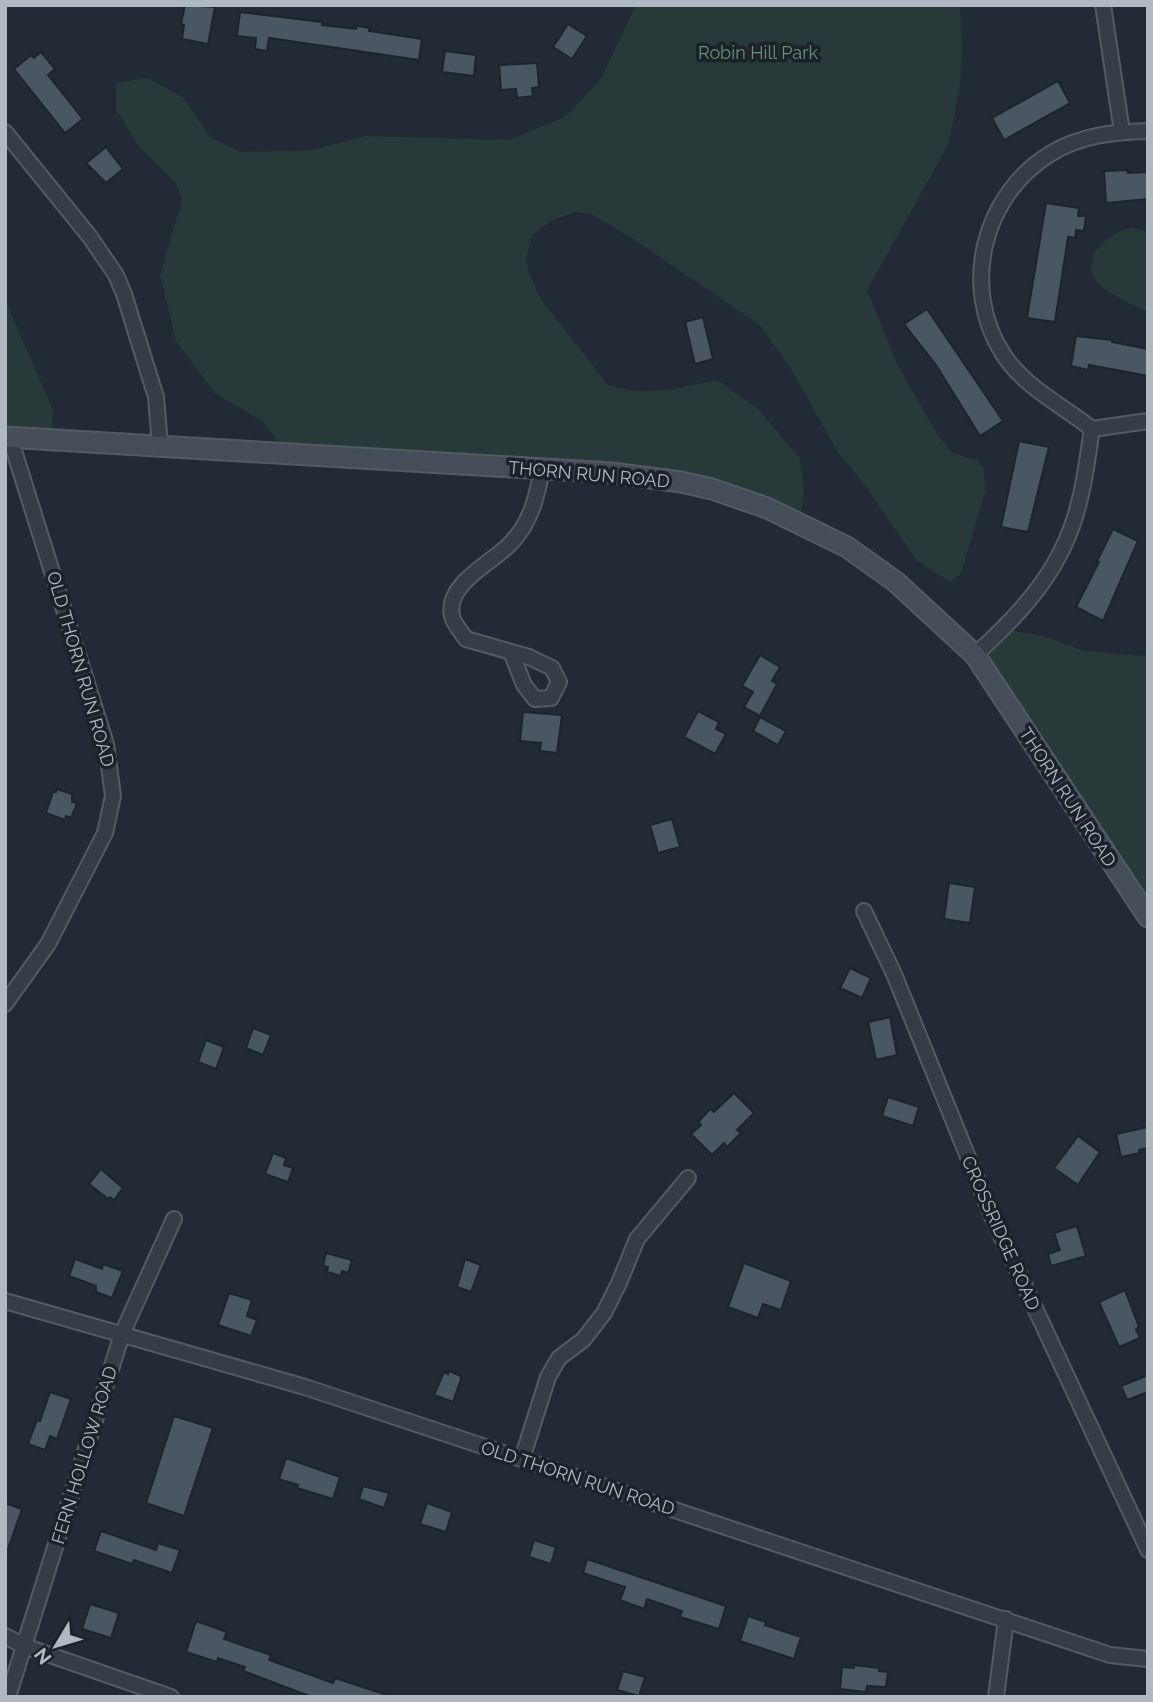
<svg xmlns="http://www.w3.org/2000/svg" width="1153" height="1702" font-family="Raleway,sans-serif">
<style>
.green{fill:#273938}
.building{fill:#4a5661;stroke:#1d242c;stroke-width:2}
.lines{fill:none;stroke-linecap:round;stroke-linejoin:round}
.street-casing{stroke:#535b63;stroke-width:18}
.secondary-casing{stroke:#535b63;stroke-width:23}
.street{stroke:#353d46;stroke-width:14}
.secondary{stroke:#444d58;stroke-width:19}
.labels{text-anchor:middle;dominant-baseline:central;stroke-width:7;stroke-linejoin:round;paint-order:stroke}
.park-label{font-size:18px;fill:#6a9170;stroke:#1b222a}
.street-label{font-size:18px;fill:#b0b8c2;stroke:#1b222a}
</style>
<rect width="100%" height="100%" fill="#222b35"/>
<g class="green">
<path d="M636 5H960L962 51 959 93 948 145 867 290 898 366 937 434 952 453 977 460 984 469 985 492 961 573 950 582 917 561 864 484 838 452 791 369 760 325 627 235 591 214 575 212 552 220 532 235 526 259 528 271 540 298 608 385 632 391 669 390 717 380 757 408 799 457 804 488 800 522 712 489 288 454 262 421 215 393 176 341 160 275 182 200 176 183 139 146 116 109V83L148 78 183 97 211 138 242 152 313 150 365 136 509 140 565 117 601 79Z"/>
<path d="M1132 228 1148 232V312C1134 305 1105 293 1096 281 1079 259 1109 230 1132 228Z"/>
<path d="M5 300 53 410 52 440 5 437Z"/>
<path d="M1004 629 1047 637 1084 651 1143 656 1148 654V917L975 655Z"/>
</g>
<g class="building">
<path d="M185 5 215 7 208 44 182 39 184 25 181 24Z"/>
<path d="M240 12 322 22V25L356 29 357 26 370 28 369 31 422 39 419 60 269 38 267 51 255 49 256 38 237 36Z"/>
<path d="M568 24 587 36 572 59 553 47Z"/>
<path d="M445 51 476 55 474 76 442 72Z"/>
<path d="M41 52 55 69 48 75 83 119 65 133 14 69 31 55 34 58Z"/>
<path d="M537 63 539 87 532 88 533 96 517 98 516 89 501 90 499 65Z"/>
<path d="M1058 81 1070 103 1004 140 992 118Z"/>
<path d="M106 147 123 169 106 183 86 163Z"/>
<path d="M1127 170 1128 173 1148 172V199L1106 203 1104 171Z"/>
<path d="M1046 203 1079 208 1078 216H1086L1084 231 1076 230 1075 238 1068 237 1055 322 1027 318Z"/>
<path d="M927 309 1003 421 980 436 936 365 904 324Z"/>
<path d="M703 317 713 359 695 364 685 322Z"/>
<path d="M1076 336 1112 340V342L1148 349V376L1089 365 1088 370 1071 366Z"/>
<path d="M1019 441 1049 447 1028 532 1001 527Z"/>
<path d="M1113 529 1138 541 1103 621 1076 607 1099 562 1097 561Z"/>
<path d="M760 655 780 667 772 681 777 684 760 716 744 707 753 692 742 686Z"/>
<path d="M698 711 719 722 716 729 726 734 715 754 684 737Z"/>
<path d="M523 712 562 715 557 753 540 751 541 743 520 741Z"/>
<path d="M760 717 786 731 778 745 753 731Z"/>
<path d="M57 789 72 794V802L77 803 71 818 66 816 65 820 46 813 53 792H56Z"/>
<path d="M672 819 680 847 658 853 650 825Z"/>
<path d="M949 883 975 887 970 923 944 919Z"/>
<path d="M850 968 871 978 862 998 840 988Z"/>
<path d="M890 1017 897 1055 876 1060 868 1022Z"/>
<path d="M253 1028 271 1035 263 1055 246 1048Z"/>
<path d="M206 1040 224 1047 216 1069 198 1062Z"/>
<path d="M734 1093 754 1113 737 1130 741 1133 727 1147 724 1143 712 1155 691 1134 701 1125 698 1122 710 1109 714 1112Z"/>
<path d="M888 1097 919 1107 913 1126 882 1116Z"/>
<path d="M1148 1127V1148L1139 1150 1140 1153 1121 1157 1116 1134Z"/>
<path d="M1078 1136 1100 1152 1078 1185 1054 1168Z"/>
<path d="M273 1153 286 1158 284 1165 293 1168 288 1182 265 1174Z"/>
<path d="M101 1169 123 1188 114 1200 110 1197 108 1199 89 1184Z"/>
<path d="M1077 1226 1086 1256 1051 1266 1048 1254 1060 1250 1054 1233Z"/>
<path d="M326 1253 352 1260 348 1273 342 1271 341 1276 327 1272 328 1267 323 1266Z"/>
<path d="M75 1259 102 1269 103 1264 123 1271 112 1298 96 1292V1286L69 1276Z"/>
<path d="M465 1259 481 1265 471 1292 457 1287Z"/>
<path d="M744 1263 791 1281 781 1310 763 1304 758 1318 728 1307Z"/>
<path d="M1125 1290 1139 1327 1136 1329 1140 1338 1119 1347 1099 1302Z"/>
<path d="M229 1293 252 1300 247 1316 257 1320 251 1336 218 1325Z"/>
<path d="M449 1371 461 1376V1379L453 1402 434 1395 444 1372 448 1374Z"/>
<path d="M1148 1375V1392L1127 1400 1121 1386Z"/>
<path d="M50 1392 71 1399 57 1439 50 1436 45 1450 28 1444 37 1420 40 1421Z"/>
<path d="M174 1416 213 1428 184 1516 146 1503Z"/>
<path d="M286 1458 340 1477 333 1499 297 1488 298 1485 279 1479Z"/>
<path d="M363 1486 389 1493 384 1508 359 1499Z"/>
<path d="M5 1503 22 1509 7 1552 5 1551Z"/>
<path d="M427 1503 452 1512 446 1532 420 1524Z"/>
<path d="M101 1531 156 1550 158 1543 180 1550 172 1573 134 1560 132 1564 94 1551Z"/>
<path d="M534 1540 556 1547 551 1564 529 1557Z"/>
<path d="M587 1559 726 1606 719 1629 680 1617 682 1611 647 1599 644 1609 620 1600 625 1587 583 1573Z"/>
<path d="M90 1604 119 1613 111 1638 82 1629Z"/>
<path d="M748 1616 766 1622 765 1625 801 1637 794 1659 740 1641Z"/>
<path d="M196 1621 227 1632 224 1639 271 1655 269 1660 333 1683 335 1678 384 1694 383 1697H312L243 1671 245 1667 218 1658 217 1662 186 1652Z"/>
<path d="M854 1665 879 1668V1671L888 1672 886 1687 867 1686 866 1692 840 1689 842 1667 854 1668Z"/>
<path d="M623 1671 645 1677 639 1696 617 1690Z"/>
</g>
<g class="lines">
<g class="street-casing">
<g id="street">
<path d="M1103 5 1122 132"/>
<path d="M5 132 90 237 116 275 124 294 156 397 160 446"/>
<path d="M1092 429 1148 421"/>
<path d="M511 652 524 685 535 699 551 698 559 682 552 668 529 657 466 639C462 633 453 623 452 616 445 583 494 562 511 543 531 522 537 496 542 469"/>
<path d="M975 655C1018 616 1056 576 1074 520 1084 490 1087 460 1092 429 1062 405 1025 388 1003 354 960 287 983 195 1050 154 1080 135 1114 132 1148 131"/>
<path d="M864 911 894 974 991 1214 1148 1550"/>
<path d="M5 1004 48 944 105 833 113 796 106 744 10 438"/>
<path d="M5 1301 305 1387 1110 1655 1148 1659"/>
<path d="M522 1459 548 1377 559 1358 583 1340 604 1313 619 1283 637 1239 688 1178"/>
<path d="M5 1636 24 1646 171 1697"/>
<path d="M8 1697 122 1334 174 1219"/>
<path d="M996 1697 1006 1619"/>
</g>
</g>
<g class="secondary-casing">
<path id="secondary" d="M5 437 612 473 681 482 712 489 767 508 847 547 896 582 975 655 1148 917"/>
</g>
<use href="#street" class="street"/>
<use href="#secondary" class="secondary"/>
</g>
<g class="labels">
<g class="park-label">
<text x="758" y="52">Robin Hill Park</text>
</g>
<g class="street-label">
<text transform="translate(589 474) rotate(5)">THORN RUN ROAD</text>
<text transform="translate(81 669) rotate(74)">OLD THORN RUN ROAD</text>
<text transform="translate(1068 797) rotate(57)">THORN RUN ROAD</text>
<text transform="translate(1001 1233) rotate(66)">CROSSRIDGE ROAD</text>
<text transform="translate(84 1455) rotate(-73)">FERN HOLLOW ROAD</text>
<text transform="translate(578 1478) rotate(18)">OLD THORN RUN ROAD</text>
</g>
</g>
<rect width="1153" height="1702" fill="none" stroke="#b0b8c2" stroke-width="14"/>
<g transform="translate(56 1646) rotate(232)" stroke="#1b222a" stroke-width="5" paint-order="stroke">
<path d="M0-5L12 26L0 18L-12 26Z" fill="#b0b8c2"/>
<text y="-10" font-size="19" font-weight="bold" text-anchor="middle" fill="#b0b8c2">N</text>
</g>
</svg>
